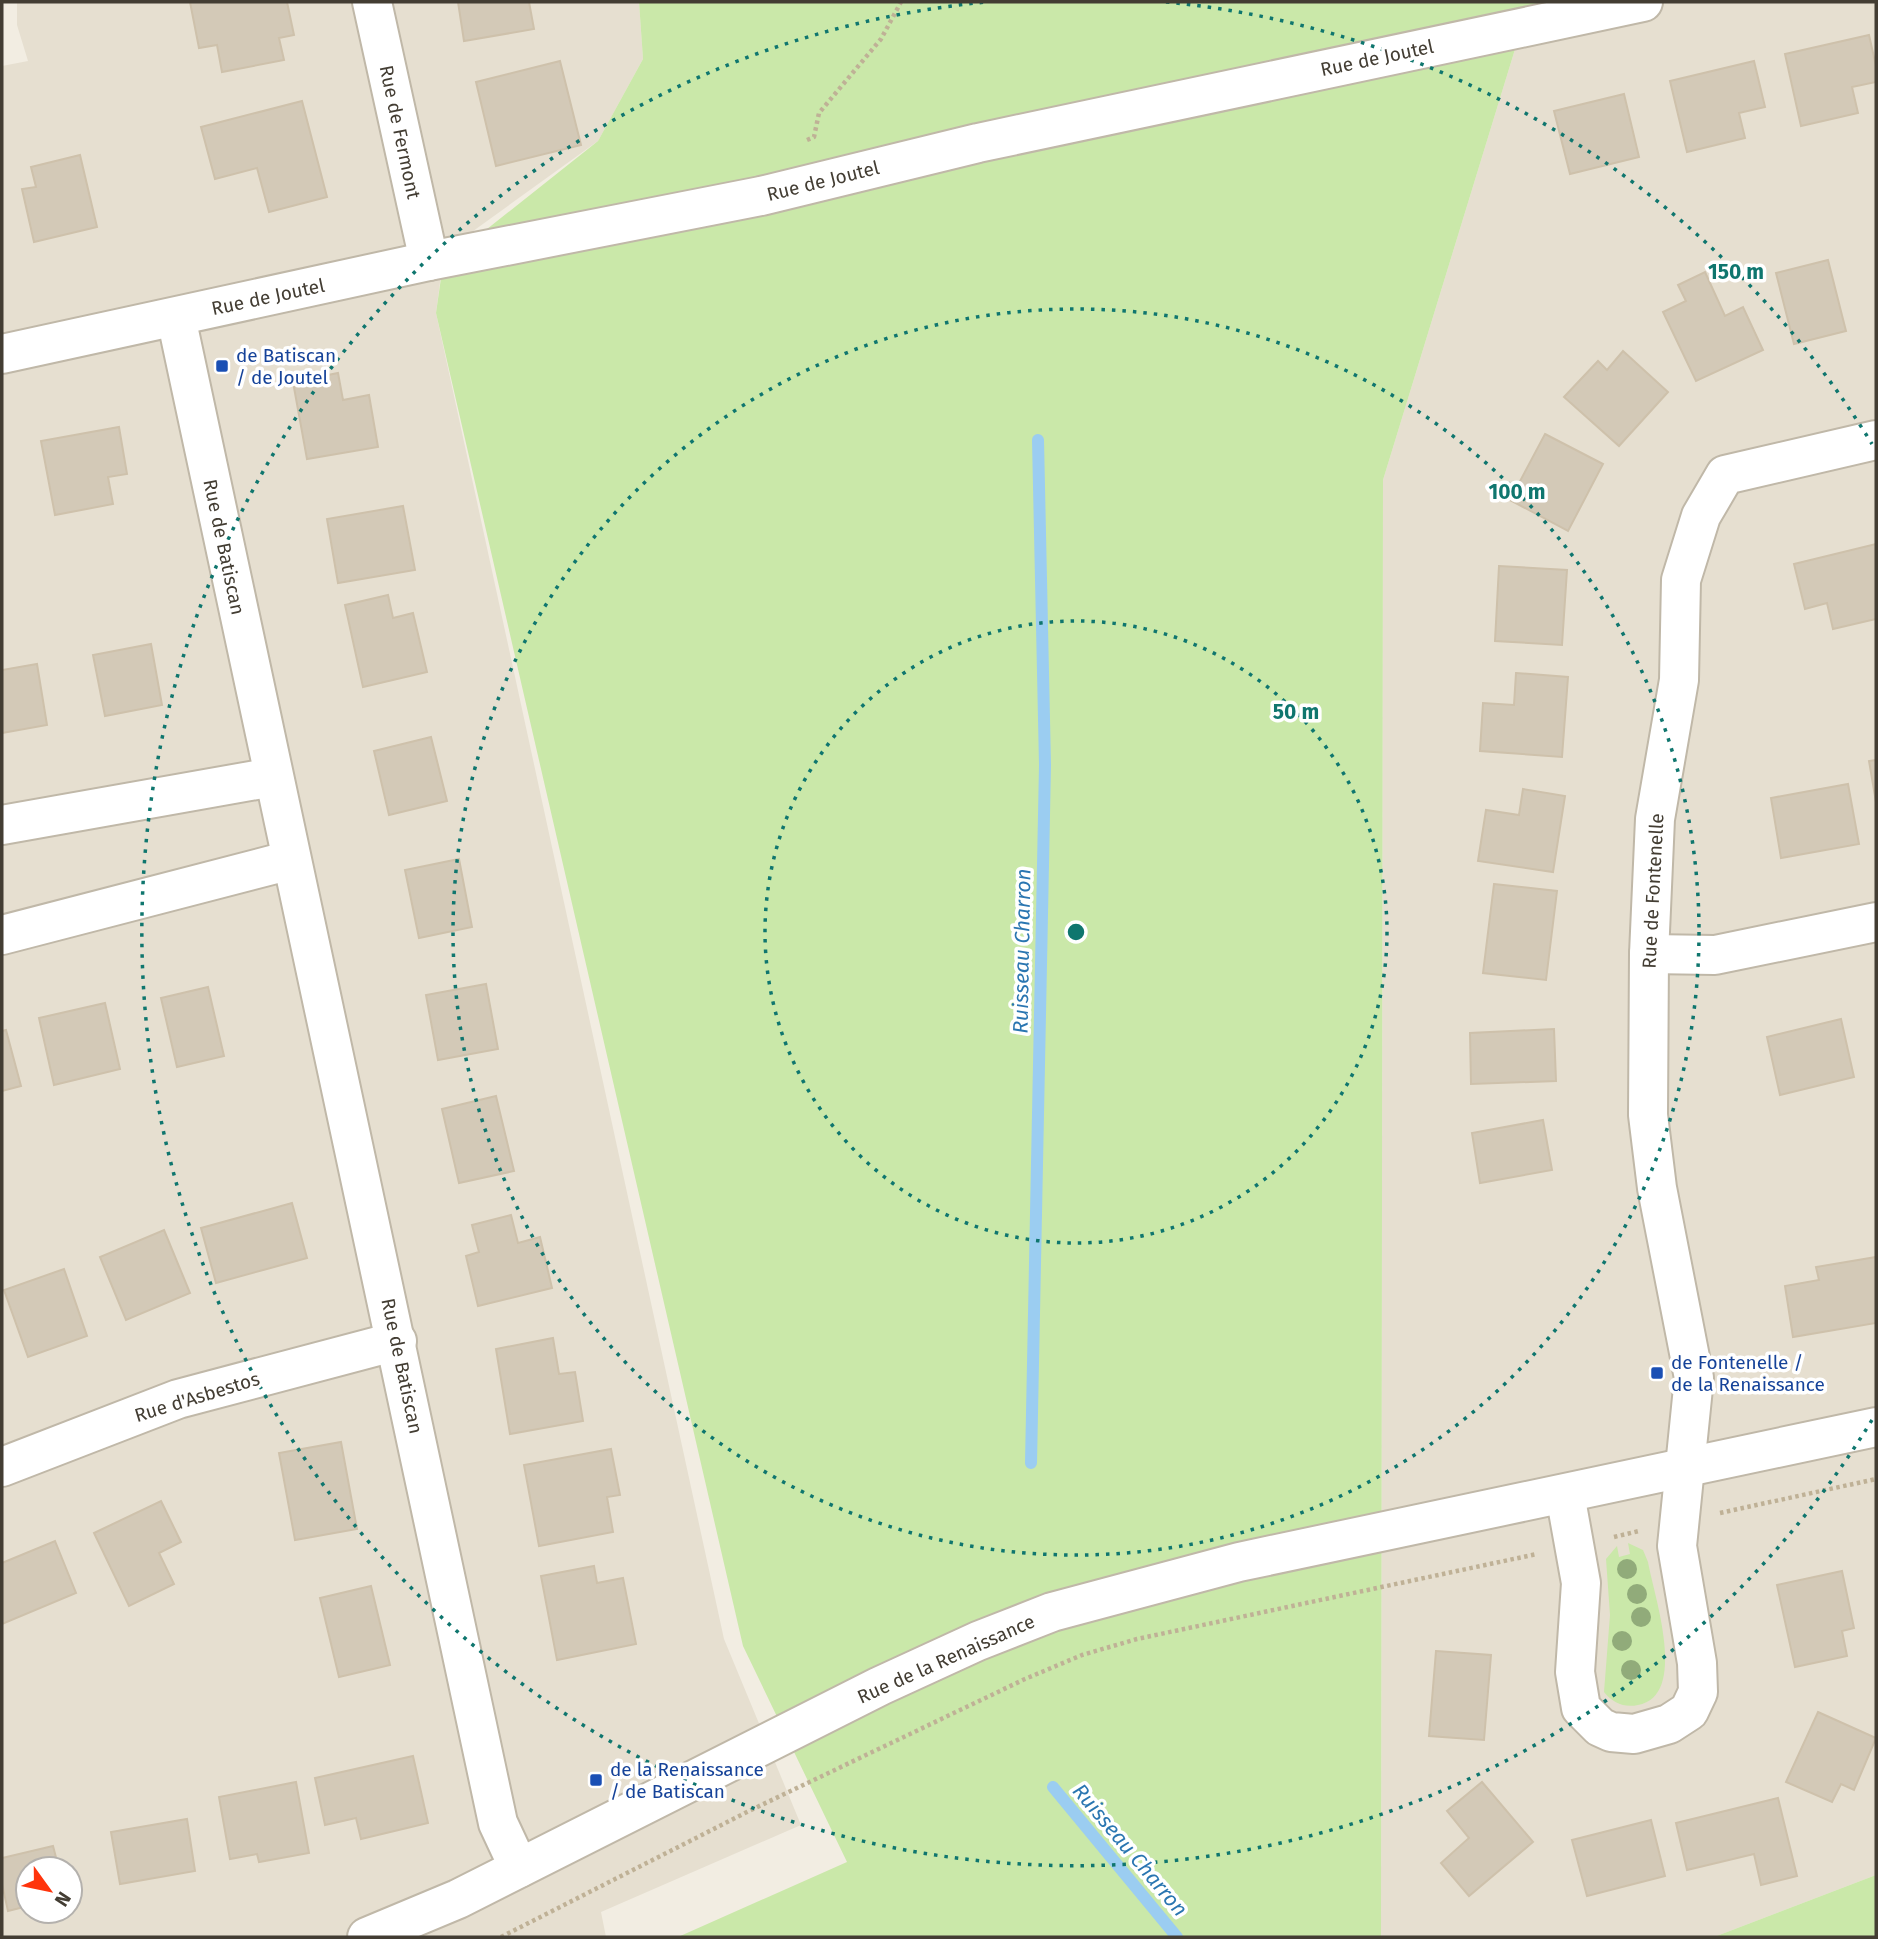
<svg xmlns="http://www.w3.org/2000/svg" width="1878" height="1939" font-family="'Fira Sans',sans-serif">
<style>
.residential{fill:#e6dfd0;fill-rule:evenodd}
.green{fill:#cae8a9}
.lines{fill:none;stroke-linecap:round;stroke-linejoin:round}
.stream{stroke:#9bcdf1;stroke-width:12}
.building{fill:#d3c9b7;stroke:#cec1ab;stroke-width:2}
.minor-casing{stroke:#c0b8a8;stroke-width:42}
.tertiary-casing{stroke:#c0b8a8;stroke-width:42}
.path{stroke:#bfb196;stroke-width:4.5;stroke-dasharray:3.5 3.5;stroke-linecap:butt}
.minor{stroke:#fff;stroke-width:38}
.tertiary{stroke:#fff;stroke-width:38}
.tree{fill:#91ab7a}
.ring{fill:none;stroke:#0f766e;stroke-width:3.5;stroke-dasharray:3.5 7}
.transit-dot{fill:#1a4fb4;stroke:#fff;stroke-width:2.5}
.labels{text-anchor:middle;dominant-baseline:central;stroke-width:7;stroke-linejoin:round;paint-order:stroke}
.street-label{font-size:19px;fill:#433d33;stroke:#fff}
.transit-label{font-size:19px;fill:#164399;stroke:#fff;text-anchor:start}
.water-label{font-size:21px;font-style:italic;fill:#2a76b1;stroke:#fff}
.centre{fill:#0f766e;stroke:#fff;stroke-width:3.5}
.ring-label{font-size:21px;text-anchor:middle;font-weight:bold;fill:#0f766e;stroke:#fff;stroke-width:7;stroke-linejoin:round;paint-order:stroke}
</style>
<rect width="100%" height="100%" fill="#f2ede2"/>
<g class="residential">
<path d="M17 2H639L643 59 598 141 444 252 436 313 724 1639 801 1825 601 1912 606 1937H2V66L28 61 17 25ZM28 1869H70V1911H28Z"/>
<path d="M1631 2H1876V1875L1714 1937H1381L1383 480 1520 33Z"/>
</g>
<g class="green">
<path d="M639 2H1631L1520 33 1383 480 1381 1937H678L847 1862 743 1646 436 313 443 264 598 141 643 59Z"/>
<path d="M1628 1543 1643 1550 1648 1562C1654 1596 1689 1696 1638 1705 1624 1708 1613 1703 1604 1692L1610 1615 1606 1559 1617 1546 1619 1557 1630 1554Z"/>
<path d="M1876 1875V1937H1714Z"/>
</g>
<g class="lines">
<g class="stream">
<path d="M1031 1463 1045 765 1038 440"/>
<path d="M1053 1787 1177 1937"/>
</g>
</g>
<g class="building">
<path d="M190 2H287L294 35 279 38 284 60 222 72 217 45 199 48Z"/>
<path d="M458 2H529L534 29 464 41Z"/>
<path d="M1869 35 1876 66V82L1852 87 1858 113 1801 126 1785 54Z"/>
<path d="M560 61 581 145 496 166 476 82Z"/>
<path d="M1754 61 1765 107 1739 113 1745 138 1687 152 1670 81Z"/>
<path d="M1624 94 1639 157 1570 174 1554 111Z"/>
<path d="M302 101 327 197 269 212 257 168 215 179 201 127Z"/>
<path d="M80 155 97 227 34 242 22 189 36 187 31 167Z"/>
<path d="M1828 260 1846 331 1794 344 1776 273Z"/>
<path d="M1705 272 1725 316 1743 307 1763 350 1696 381 1663 312 1686 301 1678 285Z"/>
<path d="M1623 351 1668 392 1619 446 1564 397 1598 361 1607 370Z"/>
<path d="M338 373 343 400 369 395 378 447 307 459 293 382Z"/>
<path d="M119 427 127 474 108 477 113 504 55 515 41 441Z"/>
<path d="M1545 434 1603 464 1568 531 1510 500Z"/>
<path d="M403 506 415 570 338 583 327 519Z"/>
<path d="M1876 544V619L1833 629 1827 603 1805 609 1794 564Z"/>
<path d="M1499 566 1567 570 1562 645 1495 641Z"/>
<path d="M388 595 393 618 413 613 427 672 363 687 345 605Z"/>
<path d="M151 644 162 705 105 716 93 655Z"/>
<path d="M37 664 47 725 2 733V670Z"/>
<path d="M1516 673 1568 677 1562 757 1480 751 1483 703 1514 705Z"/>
<path d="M431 737 447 801 389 815 374 751Z"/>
<path d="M1876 760V802L1869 761Z"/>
<path d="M1848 784 1859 844 1781 858 1771 798Z"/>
<path d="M1523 789 1565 796 1553 872 1478 861 1486 810 1519 815Z"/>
<path d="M459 859 472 927 419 938 405 870Z"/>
<path d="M1494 884 1557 891 1546 980 1483 973Z"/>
<path d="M486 984 498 1049 438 1060 426 995Z"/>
<path d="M208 987 224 1056 177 1067 161 998Z"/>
<path d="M105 1003 120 1069 54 1085 39 1018Z"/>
<path d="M1841 1019 1854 1077 1780 1095 1767 1037Z"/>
<path d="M1554 1029 1556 1081 1471 1084 1470 1033Z"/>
<path d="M6 1030 21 1086 2 1091V1031Z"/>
<path d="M496 1096 514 1171 459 1183 442 1109Z"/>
<path d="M1543 1120 1552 1170 1480 1183 1472 1133Z"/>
<path d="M292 1203 307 1258 216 1283 201 1228Z"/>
<path d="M511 1215 518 1243 540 1237 552 1288 478 1306 466 1256 479 1252 472 1225Z"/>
<path d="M164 1230 190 1293 126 1320 100 1257Z"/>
<path d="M1876 1257V1323L1793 1337 1785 1286 1819 1280 1816 1267Z"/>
<path d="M64 1269 87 1336 28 1357 4 1290Z"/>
<path d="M553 1338 559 1374 575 1372 583 1421 510 1434 496 1349Z"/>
<path d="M341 1442 357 1529 295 1540 279 1453Z"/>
<path d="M611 1449 620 1495 607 1497 613 1532 539 1546 524 1465Z"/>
<path d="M161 1501 181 1542 159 1553 174 1584 129 1606 94 1533Z"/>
<path d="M55 1541 76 1593 2 1624V1563Z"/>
<path d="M594 1566 597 1583 623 1578 636 1644 557 1660 541 1576Z"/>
<path d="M1842 1571 1854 1628 1842 1631 1847 1656 1795 1667 1777 1585Z"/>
<path d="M371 1586 390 1665 339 1677 320 1598Z"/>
<path d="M1436 1651 1491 1655 1484 1740 1429 1736Z"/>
<path d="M1818 1712 1876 1738 1854 1790 1841 1784 1832 1802 1786 1782Z"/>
<path d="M413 1756 428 1823 361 1839 356 1818 325 1825 315 1778Z"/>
<path d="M296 1782 309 1853 259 1862 257 1854 230 1859 219 1797Z"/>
<path d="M1482 1782 1533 1842 1469 1896 1441 1863 1469 1838 1447 1811Z"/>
<path d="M1778 1798 1797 1876 1761 1885 1754 1854 1687 1870 1676 1823Z"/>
<path d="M187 1819 195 1871 120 1884 111 1832Z"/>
<path d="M1651 1820 1665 1876 1587 1896 1572 1840Z"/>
<path d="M53 1846 59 1869H28V1906L8 1911 2 1884V1858Z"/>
</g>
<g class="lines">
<g class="minor-casing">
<g id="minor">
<path d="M372 2 429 261"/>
<path d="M176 317 498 1823 519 1868"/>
<path d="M2 354 429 261 761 196 978 143 1643 2"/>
<path d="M2 825 273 777"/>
<path d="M2 935 291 860"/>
<path d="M1649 954 1715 955 1876 922"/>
<path d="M2 1467 178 1399 397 1341"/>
<path d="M1565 1494 1581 1583 1575 1672 1581 1708 1600 1727 1611 1732 1634 1734 1669 1724 1689 1711 1698 1692 1697 1663 1677 1546 1694 1378 1657 1188 1648 1115 1649 954 1655 819 1679 680 1681 580 1701 516 1725 475 1876 440"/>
</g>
</g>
<g class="tertiary-casing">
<path id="tertiary" d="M367 1937 458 1899 880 1686 978 1641 1052 1612 1239 1562 1876 1427"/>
</g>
<g class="path">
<path d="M807 140 814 137 819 113 881 39 901 2"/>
<path d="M1720 1513 1876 1479"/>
<path d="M1614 1537 1639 1531"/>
<path d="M501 1937 751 1810 1025 1679 1082 1655 1137 1639 1537 1554"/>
</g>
<use href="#minor" class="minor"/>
<use href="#tertiary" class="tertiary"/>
</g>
<g class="tree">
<circle cx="1627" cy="1569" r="10"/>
<circle cx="1637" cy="1594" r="10"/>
<circle cx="1641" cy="1617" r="10"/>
<circle cx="1622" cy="1641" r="10"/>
<circle cx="1631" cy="1670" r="10"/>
</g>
<g class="ring">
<circle cx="1076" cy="932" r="311"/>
<circle cx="1076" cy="932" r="623"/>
<path d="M1872 1420A934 934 0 1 1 986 2M1166 2A934 934 0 0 1 1872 444"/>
</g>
<g class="transit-dot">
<rect x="215" y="359" width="14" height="14" rx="3.5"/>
<rect x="1650" y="1366" width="14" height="14" rx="3.5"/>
<rect x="589" y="1773" width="14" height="14" rx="3.5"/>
</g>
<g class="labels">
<g class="street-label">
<text transform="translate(1377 58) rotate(-12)">Rue de Joutel</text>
<text transform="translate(400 132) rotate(78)">Rue de Fermont</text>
<text transform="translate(823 181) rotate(-14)">Rue de Joutel</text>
<text transform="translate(268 297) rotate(-12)">Rue de Joutel</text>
<text transform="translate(224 547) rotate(78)">Rue de Batiscan</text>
<text transform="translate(1653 891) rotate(-87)">Rue de Fontenelle</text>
<text transform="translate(402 1366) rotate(78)">Rue de Batiscan</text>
<text transform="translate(197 1397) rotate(-17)">Rue d'Asbestos</text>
<text transform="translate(946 1659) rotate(-24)">Rue de la Renaissance</text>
</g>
<g class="transit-label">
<text x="236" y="355">de Batiscan<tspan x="236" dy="22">/ de Joutel</tspan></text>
<text x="1671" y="1362">de Fontenelle /<tspan x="1671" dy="22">de la Renaissance</tspan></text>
<text x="610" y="1769">de la Renaissance<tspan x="610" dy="22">/ de Batiscan</tspan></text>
</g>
<g class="water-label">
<text transform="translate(1022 951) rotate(-89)">Ruisseau Charron</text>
<text transform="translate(1130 1850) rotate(50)">Ruisseau Charron</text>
</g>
</g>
<circle cx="1076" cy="932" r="10" class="centre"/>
<g class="ring-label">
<text x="1736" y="279">150 m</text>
<text x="1517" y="499">100 m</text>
<text x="1296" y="719">50 m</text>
</g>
<rect width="1878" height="1939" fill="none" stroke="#433d33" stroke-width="7"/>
<g transform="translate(49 1890) rotate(123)"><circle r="33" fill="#ffffff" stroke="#b4b1ad" stroke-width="2"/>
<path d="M0-5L12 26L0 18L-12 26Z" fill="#ff340c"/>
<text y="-10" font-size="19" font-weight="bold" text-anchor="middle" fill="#433d33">N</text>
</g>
</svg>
